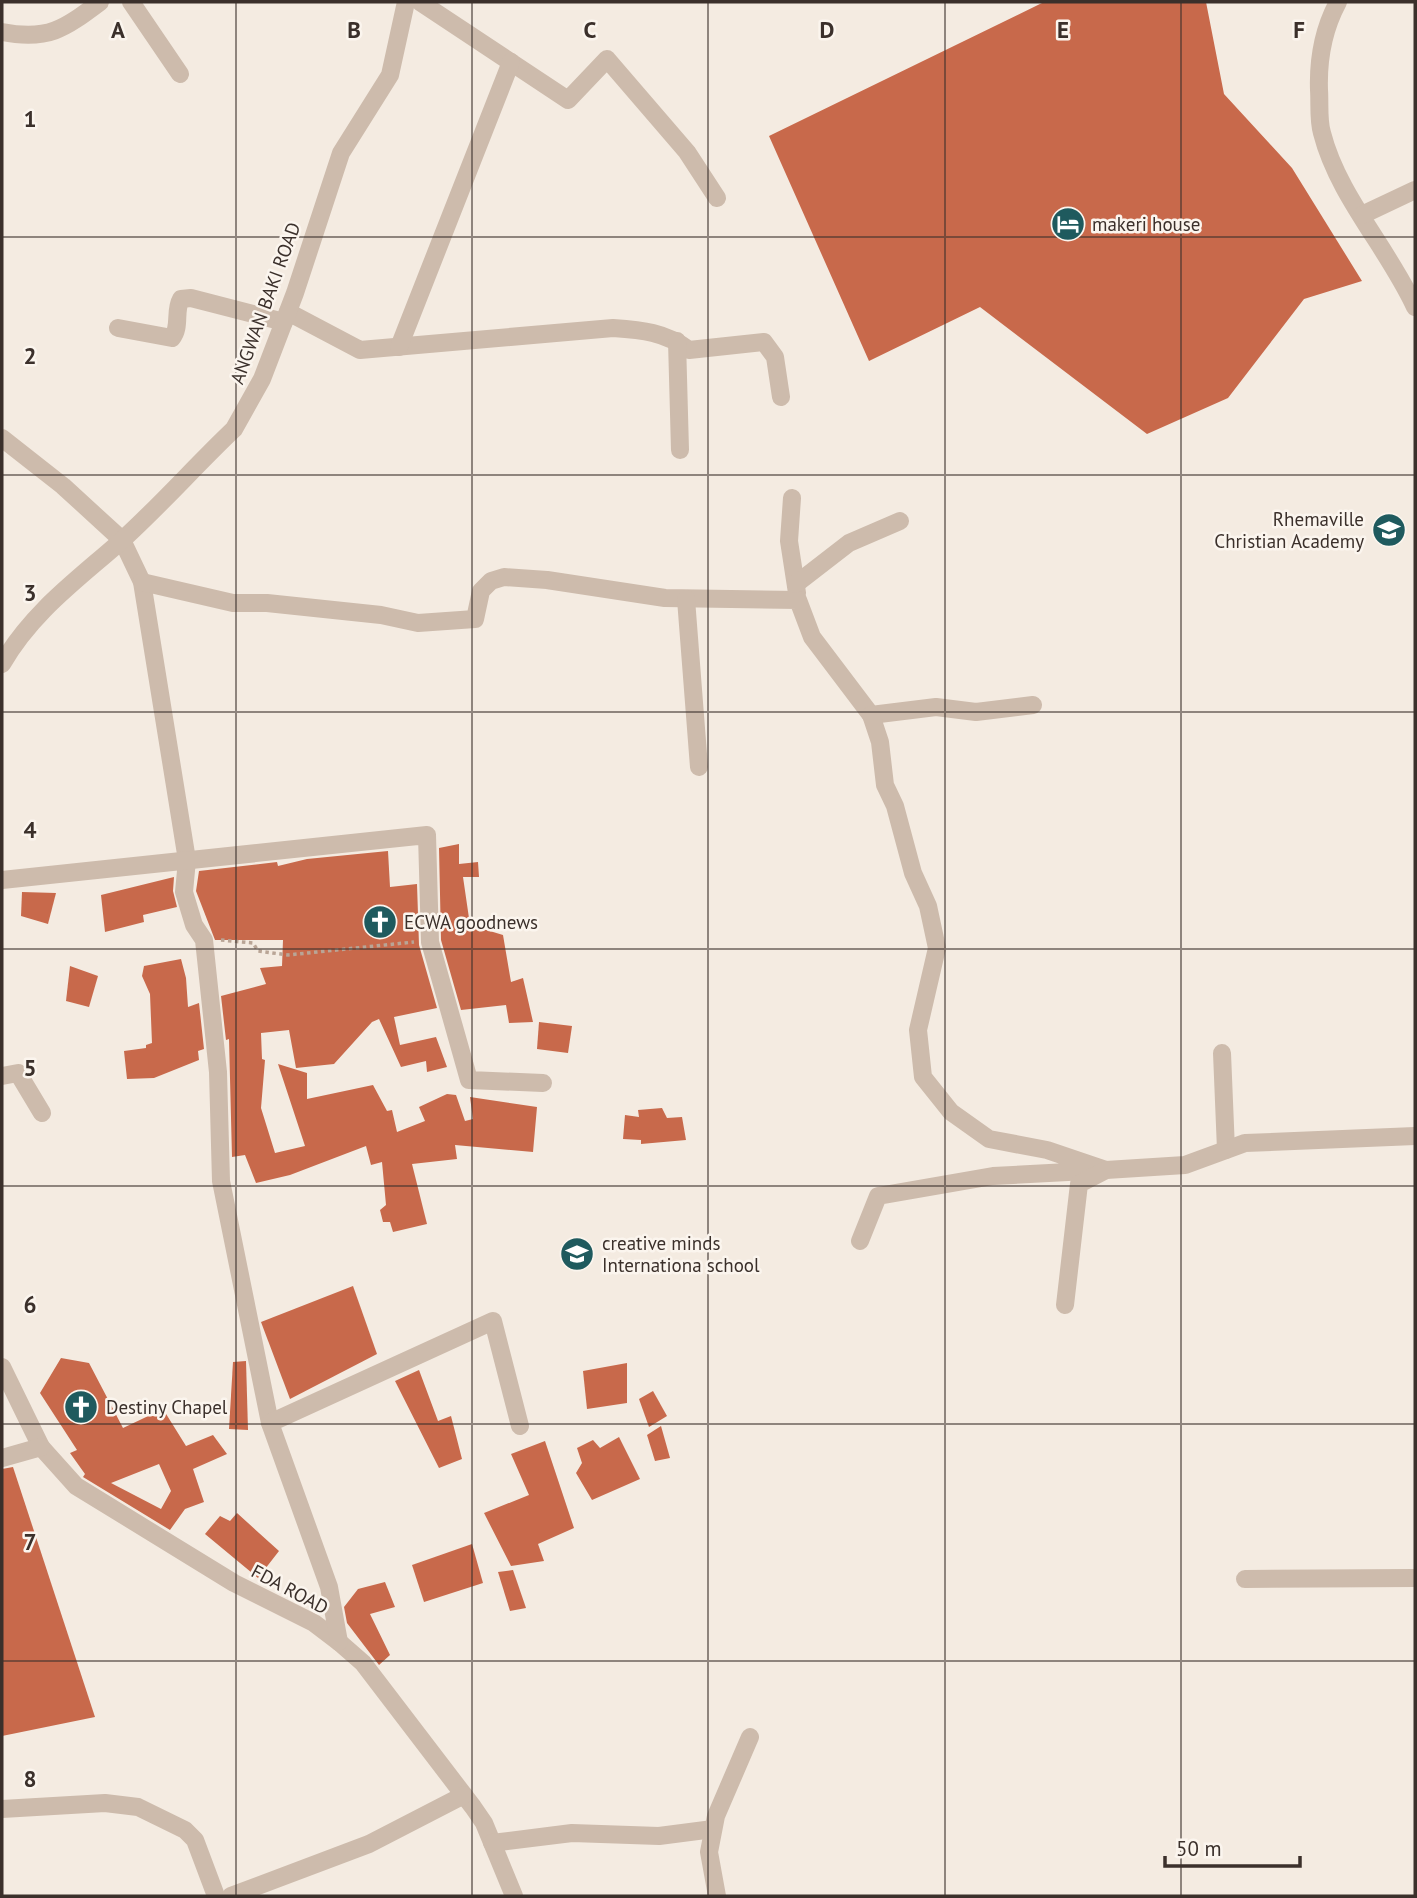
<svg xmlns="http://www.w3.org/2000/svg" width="1417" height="1898" font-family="'PT Sans',sans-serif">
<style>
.building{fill:#c8694b;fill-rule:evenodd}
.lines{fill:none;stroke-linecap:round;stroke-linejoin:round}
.path{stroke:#b9a596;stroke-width:3.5;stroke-dasharray:3.5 3.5;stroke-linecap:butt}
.minor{stroke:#cdbbac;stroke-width:18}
.grid{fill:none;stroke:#3b302b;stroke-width:2;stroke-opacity:0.55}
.labels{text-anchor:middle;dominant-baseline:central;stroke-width:5;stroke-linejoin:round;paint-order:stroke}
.poi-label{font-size:19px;fill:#3b302b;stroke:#fbf5ee;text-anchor:start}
.street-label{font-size:19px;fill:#3b302b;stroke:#fbf5ee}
.grid-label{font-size:23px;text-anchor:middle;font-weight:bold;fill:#3b302b;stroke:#fbf5ee;stroke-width:5;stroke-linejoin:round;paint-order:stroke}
</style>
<rect width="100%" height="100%" fill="#f4ebe1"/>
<g class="building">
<path d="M1044 2H1206L1224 94 1292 168 1362 281 1304 299 1228 398 1147 434 980 307 869 361 769 136Z"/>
<path d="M459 844V864L478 862 479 877H463L470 925 503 935 511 982 523 978 533 1022 509 1023 506 1005 461 1010 441 940 439 848Z"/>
<path d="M388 851 390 887 417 884 419 945 437 1008 394 1017 400 1045 436 1037 447 1067 427 1072 426 1061 401 1067 379 1019 372 1022 334 1064 296 1068 289 1030 261 1033 262 1059 265 1060 261 1108 275 1153 305 1146 278 1064 307 1073V1099L373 1085 387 1111 392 1110 397 1132 425 1121 419 1107 447 1094 456 1095 465 1121 473 1119 470 1097 537 1107 533 1152 455 1145 457 1159 412 1164 427 1224 393 1232 390 1222H383L380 1210 386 1205 382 1162 371 1165 366 1146 290 1175 256 1183 245 1155 232 1157 229 1039 226 1040 221 996 266 984 260 968 282 966 283 940H215L196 891 199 871 277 862 278 866 307 859Z"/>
<path d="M174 877 173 891 177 907 143 915 144 922 105 932 101 895Z"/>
<path d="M22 892 56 893 48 924 21 916Z"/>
<path d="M181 959 186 978 188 1007 199 1003 204 1049 198 1051 199 1060 154 1078 127 1079 124 1051 146 1048V1045L152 1043 150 994 142 976 144 966Z"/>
<path d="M70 966 98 976 89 1007 66 1001Z"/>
<path d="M539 1022 572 1026 568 1053 537 1049Z"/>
<path d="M662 1108 667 1118 682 1117 686 1140 641 1144V1140L623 1139 625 1115 639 1117 638 1110Z"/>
<path d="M353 1286 377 1354 290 1399 261 1322Z"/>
<path d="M61 1358 89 1363 123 1428 163 1409 186 1446 213 1435 227 1454 193 1469 204 1502 185 1509 170 1530 83 1477 85 1474 70 1453 77 1450 40 1393ZM159 1464 171 1491 161 1509 111 1483Z"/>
<path d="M246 1361 248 1430 229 1429 233 1362Z"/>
<path d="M627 1363V1403L587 1409 583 1371Z"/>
<path d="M419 1370 438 1421 451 1416 462 1459 439 1468 395 1381Z"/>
<path d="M653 1391 667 1416 649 1427 639 1399Z"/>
<path d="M661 1426 670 1458 655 1461 647 1435Z"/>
<path d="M619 1437 640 1479 592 1500 576 1473 582 1463 577 1448 593 1440 600 1448Z"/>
<path d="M545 1441 574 1528 538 1544 544 1561 511 1566 484 1513 529 1495 511 1454Z"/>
<path d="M13 1467 95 1717 2 1736V1469Z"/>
<path d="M237 1513 279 1551 258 1578 205 1534 220 1516 230 1521Z"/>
<path d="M472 1544 483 1583 424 1602 412 1565Z"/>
<path d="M513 1570 526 1608 510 1611 498 1572Z"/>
<path d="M385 1582 395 1607 370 1614 390 1655 379 1665 347 1623 344 1607 358 1589Z"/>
</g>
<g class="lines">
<path class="path" d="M221 940 253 943 258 951 288 955 414 942"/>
<g class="minor">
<path d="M131 2 180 74"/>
<path d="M420 2 568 100 607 59 687 152 717 198"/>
<path d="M1338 2C1324 28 1318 60 1319 90 1320 103 1318 120 1322 133 1338 196 1388 248 1415 307"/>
<path d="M2 32C48 41 64 29 100 2"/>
<path d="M1362 215 1415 190"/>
<path d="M288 312 360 350 613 328C642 330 665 332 689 350L764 342 775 357 781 397"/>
<path d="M118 328 172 338C181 327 174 311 181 299L191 298 284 322"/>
<path d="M677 341 680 450"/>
<path d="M399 347 511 62"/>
<path d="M2 438 63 486 122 540 142 582 187 860 184 892 194 925 204 940 218 1072 221 1181 270 1423"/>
<path d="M792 498 789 541 797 593"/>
<path d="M142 582 233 603H267L381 615 418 623 475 619 481 591 491 581 504 577 547 580 665 598 798 600 812 637 871 715 936 707 976 712 1033 705"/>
<path d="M796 584 849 543 900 521"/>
<path d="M686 599 699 767"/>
<path d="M2 664C32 612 77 580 120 542 160 506 196 465 234 429L262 379 295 293 341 153 390 75 406 2"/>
<path d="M2 880 427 835 430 942 469 1080 543 1083"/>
<path d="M1222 1053 1226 1150"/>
<path d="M2 1076 18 1073 42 1113"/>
<path d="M860 1241 878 1196 993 1176 1106 1170 1047 1150 989 1139 951 1112 923 1077 918 1030 937 948 928 906 913 873 895 806 885 785 880 742 871 715"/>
<path d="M1065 1305 1079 1184 1106 1170 1185 1165 1245 1143 1415 1136"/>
<path d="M2 1367 41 1447 76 1486 234 1583 314 1623 339 1642 363 1663 473 1807 484 1823 514 1896"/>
<path d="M2 1458 41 1447"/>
<path d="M1245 1579 1415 1578"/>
<path d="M339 1642 329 1587 270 1423 493 1321 520 1426"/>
<path d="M2 1809 105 1803 138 1807 185 1830 195 1840 216 1896"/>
<path d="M492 1843 572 1833 659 1836 713 1829"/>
<path d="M231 1896 369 1844 464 1795"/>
<path d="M717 1896 709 1852 716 1816 750 1737"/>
</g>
</g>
<path class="grid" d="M236 2V1896M472 2V1896M708 2V1896M945 2V1896M1181 2V1896M2 237H1415M2 475H1415M2 712H1415M2 949H1415M2 1186H1415M2 1424H1415M2 1661H1415"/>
<defs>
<g id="hotel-disc" transform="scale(1.75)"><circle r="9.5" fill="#1f5a5e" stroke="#fbf5ee"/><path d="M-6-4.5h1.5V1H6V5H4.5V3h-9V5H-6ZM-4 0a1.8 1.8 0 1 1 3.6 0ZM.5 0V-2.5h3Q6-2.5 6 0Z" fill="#fff"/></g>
<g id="school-disc" transform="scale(1.75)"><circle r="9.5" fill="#1f5a5e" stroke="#fbf5ee"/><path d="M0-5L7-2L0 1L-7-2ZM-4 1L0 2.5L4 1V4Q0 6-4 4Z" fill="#fff"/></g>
<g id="church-disc" transform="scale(1.75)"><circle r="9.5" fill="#1f5a5e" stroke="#fbf5ee"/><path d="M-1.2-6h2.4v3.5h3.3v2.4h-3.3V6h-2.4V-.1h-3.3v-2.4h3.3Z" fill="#fff"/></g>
</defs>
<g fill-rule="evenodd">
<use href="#hotel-disc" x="1068" y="224"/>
<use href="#school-disc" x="1389" y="530"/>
<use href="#church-disc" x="380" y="922"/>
<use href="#school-disc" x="577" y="1254"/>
<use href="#church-disc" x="81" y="1407"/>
</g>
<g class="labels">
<g class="poi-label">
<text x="1092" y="224">makeri house</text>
<text x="1364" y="519" text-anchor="end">Rhemaville<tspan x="1364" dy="22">Christian Academy</tspan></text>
<text x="404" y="922">ECWA goodnews</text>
<text x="602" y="1243">creative minds<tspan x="602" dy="22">Internationa school</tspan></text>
<text x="106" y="1407">Destiny Chapel</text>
</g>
<g class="street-label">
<text transform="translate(265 303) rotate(-70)">ANGWAN BAKI ROAD</text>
<text transform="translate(290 1589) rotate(28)">FDA ROAD</text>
</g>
</g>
<g class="grid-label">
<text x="118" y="38">A</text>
<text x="354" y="38">B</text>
<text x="590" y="38">C</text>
<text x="827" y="38">D</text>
<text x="1063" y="38">E</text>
<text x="1299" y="38">F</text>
<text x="30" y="127">1</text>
<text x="30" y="364">2</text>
<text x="30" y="601">3</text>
<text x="30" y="838">4</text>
<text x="30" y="1076">5</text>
<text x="30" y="1313">6</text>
<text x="30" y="1550">7</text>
<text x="30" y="1787">8</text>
</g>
<rect width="1417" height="1898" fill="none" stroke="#3b302b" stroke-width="7"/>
<path d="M1165 1856v10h135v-10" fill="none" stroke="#3b302b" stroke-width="3.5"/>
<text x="1176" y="1856" font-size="21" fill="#3b302b" stroke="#fbf5ee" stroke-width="5" paint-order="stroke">50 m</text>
</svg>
